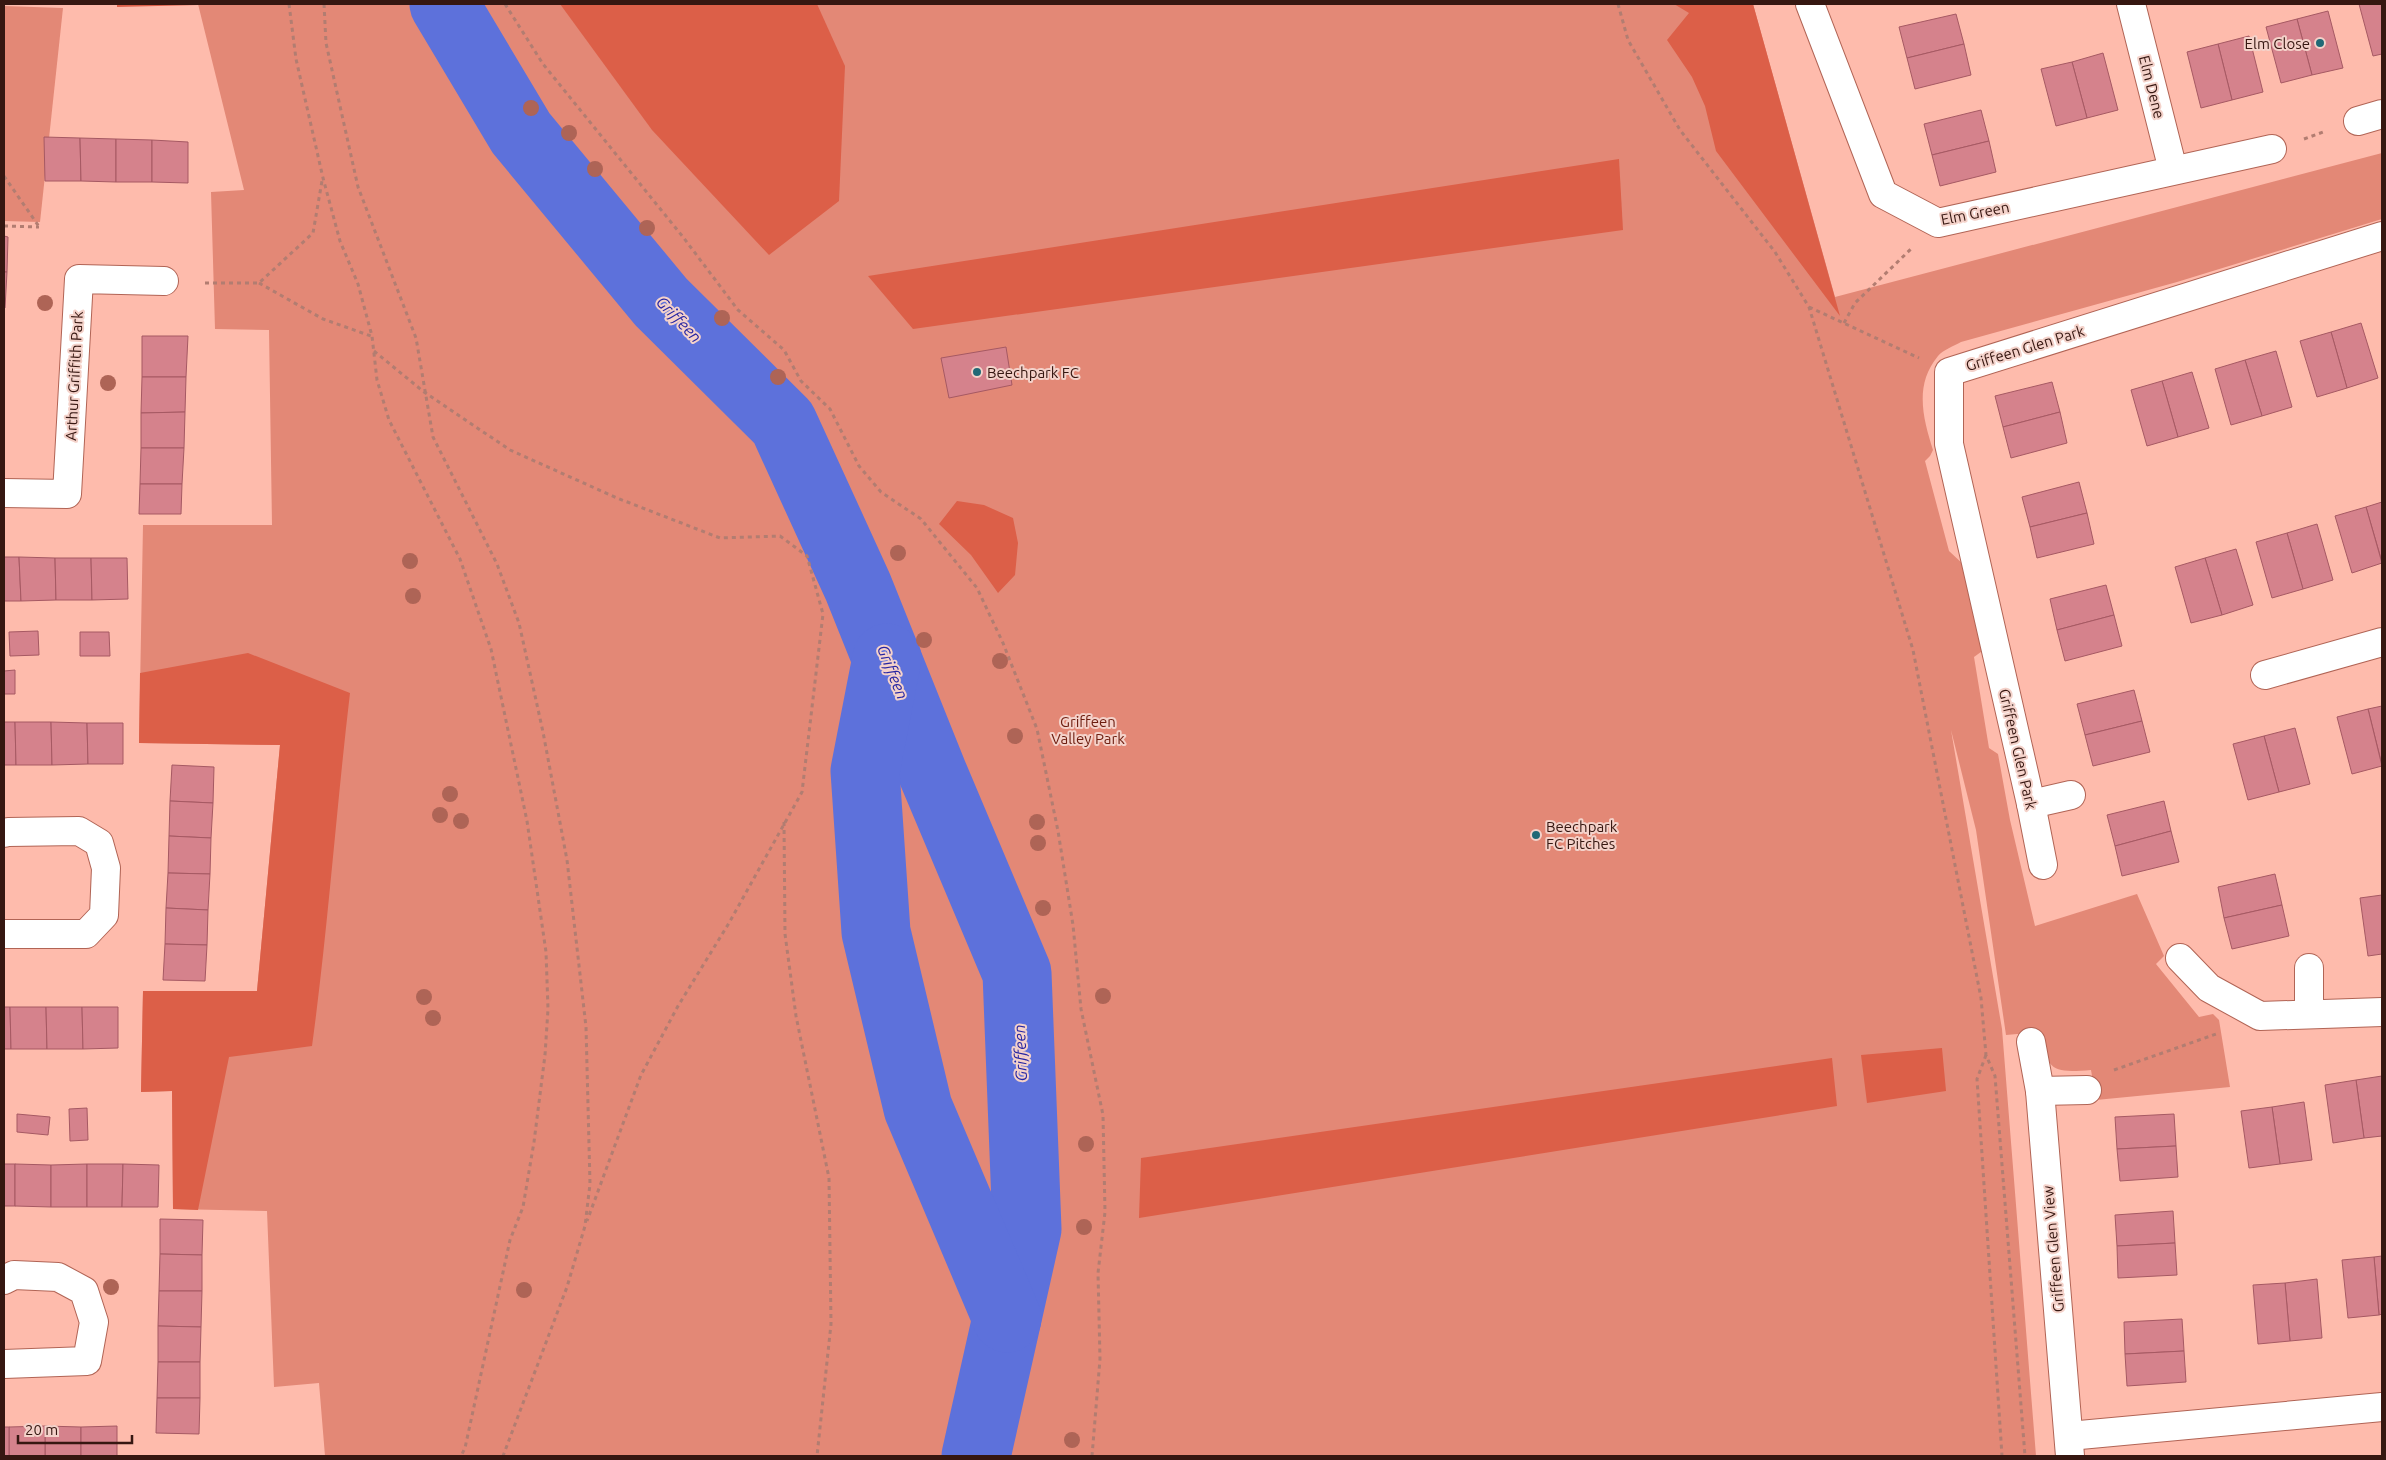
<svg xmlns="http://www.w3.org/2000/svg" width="2386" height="1460" font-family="Ubuntu,sans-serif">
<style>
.green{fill:#e38876}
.forest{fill:#dc5f48}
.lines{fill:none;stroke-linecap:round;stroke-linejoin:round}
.river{stroke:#5d71db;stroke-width:69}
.building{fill:#d5828c;stroke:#a65963}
.minor-casing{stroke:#b16455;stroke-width:30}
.path{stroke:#b27d71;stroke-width:3;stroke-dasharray:4 4;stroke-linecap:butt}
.minor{stroke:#fff;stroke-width:28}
.tree{fill:#ae6456}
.poi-dot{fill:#216976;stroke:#f4d2ca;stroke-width:2}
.labels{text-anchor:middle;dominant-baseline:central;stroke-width:4;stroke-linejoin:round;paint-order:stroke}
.poi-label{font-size:15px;fill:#361711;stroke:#f4d2ca;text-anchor:start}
.street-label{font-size:15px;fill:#361711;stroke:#f4d2ca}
.park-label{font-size:15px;fill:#6d1d0f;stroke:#f4d2ca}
.water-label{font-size:16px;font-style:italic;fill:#2625a2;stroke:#f4d2ca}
</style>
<rect width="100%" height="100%" fill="#febbac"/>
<g class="green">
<path d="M198 4H1753L1835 297 2382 153V219L2177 282 1961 342C1954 346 1943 350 1938 356 1914 385 1923 418 1933 450L1930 456 1925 461 1949 551 1964 565 1985 649 1974 657 1989 748 1998 754 2010 820 2035 926 2137 894 2164 956 2156 964 2199 1017 2213 1014 2219 1020 2230 1087 2096 1100 2091 1070C2051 1073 2048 1071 2040 1032L2006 1035 1976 830 1951 730 2002 1029 2036 1456H325L319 1383 274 1387 267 1211 173 1209 172 1091 141 1092 143 991H257L280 745 139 743 143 525H272L269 330 215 329 211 192 244 190Z"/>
<path d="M4 6 63 8 40 222 4 221Z"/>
</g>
<g class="forest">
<path d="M117 4H198V5L117 7Z"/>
<path d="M560 4H817L845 66 839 201 769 255 652 130Z"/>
<path d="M1674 4H1753L1840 316 1716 151 1705 106 1692 77 1667 40 1689 13Z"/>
<path d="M1619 159 1623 230 913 329 868 276Z"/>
<path d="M957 501 984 505 1013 518 1018 543 1015 575 998 593 971 555 939 524Z"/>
<path d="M248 653 350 693C336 811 328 929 312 1046L229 1057 198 1210 173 1209 172 1091 141 1092 143 991H257L280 745 139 743 140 673Z"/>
<path d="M1942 1048 1946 1091 1867 1103 1861 1055Z"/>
<path d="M1832 1058 1837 1106 1139 1218 1141 1158Z"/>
</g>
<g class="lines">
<g class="river">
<path d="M444 4 521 133 661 302 783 423 858 587 933 774 1017 973 1027 1229 976 1456"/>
<path d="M887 658 865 771 876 932 918 1108 1007 1318"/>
</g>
</g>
<g class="building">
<path d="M2359 4H2382V54L2373 56Z"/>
<path d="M2328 11 2343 68 2312 75 2297 19Z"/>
<path d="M1956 14 1964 44 1907 58 1899 27Z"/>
<path d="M2297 19 2312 75 2281 83 2266 27Z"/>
<path d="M2249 36 2263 92 2232 100 2218 44Z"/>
<path d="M1964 44 1971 75 1915 89 1907 58Z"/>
<path d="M2218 44 2232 100 2201 108 2187 52Z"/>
<path d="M2103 53 2118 110 2087 118 2072 62Z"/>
<path d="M2072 62 2087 118 2056 126 2041 69Z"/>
<path d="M1981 110 1989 141 1932 155 1924 124Z"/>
<path d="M44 137 80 138 81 181H45Z"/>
<path d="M80 138 116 139V182L81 181Z"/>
<path d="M116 139 152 140V182H116Z"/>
<path d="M152 140 188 142V183L152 182Z"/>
<path d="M1989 141 1996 172 1940 186 1932 155Z"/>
<path d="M4 236 8 237 7 272H4Z"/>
<path d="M4 272H7L5 308H4Z"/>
<path d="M2361 323 2378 378 2347 388 2331 332Z"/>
<path d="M2331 332 2347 388 2317 397 2300 341Z"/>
<path d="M142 336H188L186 377H142Z"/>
<path d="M1006 347 1012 385 949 398 941 358Z"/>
<path d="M2276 351 2292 407 2262 416 2245 360Z"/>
<path d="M2245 360 2262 416 2231 425 2215 369Z"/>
<path d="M2192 372 2209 428 2178 437 2162 381Z"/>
<path d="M142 377H186L185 412 141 413Z"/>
<path d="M2162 381 2178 437 2147 446 2131 390Z"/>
<path d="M2052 382 2060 412 2003 427 1995 396Z"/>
<path d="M185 412 184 448H141V413Z"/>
<path d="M2060 412 2067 443 2011 458 2003 427Z"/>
<path d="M141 448H184L182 484H140Z"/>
<path d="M2079 482 2087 513 2030 527 2022 497Z"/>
<path d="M140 484H182L181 514H139Z"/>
<path d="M2382 502V562L2366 507Z"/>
<path d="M2366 507 2382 563 2352 573 2335 516Z"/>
<path d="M2087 513 2094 544 2037 558 2030 527Z"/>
<path d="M2317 524 2333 580 2303 589 2287 533Z"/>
<path d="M2287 533 2303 589 2272 598 2256 542Z"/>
<path d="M2236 549 2253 605 2222 615 2205 558Z"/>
<path d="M4 557H19L21 601H4Z"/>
<path d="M19 557 55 558 56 600 21 601Z"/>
<path d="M55 558H91L92 600H56Z"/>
<path d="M91 558H127L128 599 92 600Z"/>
<path d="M2205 558 2222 615 2191 623 2175 567Z"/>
<path d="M2106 585 2114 615 2057 630 2050 599Z"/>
<path d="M2114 615 2122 646 2065 661 2057 630Z"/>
<path d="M38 631 39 655 10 656 9 632Z"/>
<path d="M80 632H109L110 656H80Z"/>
<path d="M15 670V694H4V671Z"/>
<path d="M2134 690 2142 721 2085 735 2077 704Z"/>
<path d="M2382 706V765L2368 709Z"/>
<path d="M2368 709 2382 766 2352 774 2337 717Z"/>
<path d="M2142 721 2150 752 2093 766 2085 735Z"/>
<path d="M4 722H15L16 765H4Z"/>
<path d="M15 722H51L52 765H16Z"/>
<path d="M51 722 87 723 88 764 52 765Z"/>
<path d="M87 723H123V764H88Z"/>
<path d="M2295 728 2310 784 2279 792 2264 736Z"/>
<path d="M2264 736 2279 792 2248 800 2233 744Z"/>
<path d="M172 765 214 767 213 803 170 801Z"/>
<path d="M170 801 213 803 211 838 169 836Z"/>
<path d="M2164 801 2171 831 2115 846 2107 815Z"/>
<path d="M2171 831 2179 862 2122 876 2115 846Z"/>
<path d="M169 836 211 838 210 874 168 873Z"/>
<path d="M168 873 210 874 208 910 166 908Z"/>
<path d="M2275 874 2282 905 2224 918 2218 887Z"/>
<path d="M2382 895V954L2368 956 2360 898Z"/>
<path d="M2282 905 2289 936 2232 949 2224 918Z"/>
<path d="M166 908 208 910 207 945 165 944Z"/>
<path d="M165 944 207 945 205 981 163 980Z"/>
<path d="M4 1007H10L11 1049H4Z"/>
<path d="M10 1007H46L47 1049H11Z"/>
<path d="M46 1007H82L83 1049H47Z"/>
<path d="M82 1007H118V1048L83 1049Z"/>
<path d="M2382 1076V1136L2364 1138 2356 1080Z"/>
<path d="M2356 1080 2364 1138 2333 1143 2325 1085Z"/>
<path d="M2304 1102 2312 1160 2280 1164 2272 1107Z"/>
<path d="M2272 1107 2280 1164 2249 1168 2241 1111Z"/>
<path d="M87 1108 88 1140 70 1141 69 1109Z"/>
<path d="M17 1114 50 1117 48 1135 17 1132Z"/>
<path d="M2174 1114 2176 1146 2117 1149 2115 1117Z"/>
<path d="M2176 1146 2178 1177 2120 1181 2117 1149Z"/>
<rect x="4" y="1164" width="11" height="42"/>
<path d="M15 1164 51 1165V1207L15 1206Z"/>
<path d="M87 1164V1207H51V1165Z"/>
<path d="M87 1164H123L122 1207H87Z"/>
<path d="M123 1164 159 1165 158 1207H122Z"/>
<path d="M2173 1211 2175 1243 2117 1246 2115 1215Z"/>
<path d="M160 1219 203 1220 202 1255 160 1254Z"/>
<path d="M2175 1243 2177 1275 2118 1278 2117 1246Z"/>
<path d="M160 1254 202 1255V1291H159Z"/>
<path d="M2382 1256V1314L2379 1315 2374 1257Z"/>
<path d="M2374 1257 2379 1315 2348 1318 2342 1260Z"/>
<path d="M2317 1279 2322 1338 2290 1341 2285 1283Z"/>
<path d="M2285 1283 2290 1341 2258 1344 2253 1285Z"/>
<path d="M159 1291H202L201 1327 158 1326Z"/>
<path d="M2182 1319 2184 1351 2125 1354 2124 1322Z"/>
<path d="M158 1326 201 1327 200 1362H158Z"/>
<path d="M2184 1351 2186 1382 2127 1386 2125 1354Z"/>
<path d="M158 1362H200V1398H157Z"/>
<path d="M157 1398H200L199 1434 156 1433Z"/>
<path d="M45 1426 81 1427V1456H45Z"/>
<path d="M45 1426V1456H9V1427Z"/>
<path d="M117 1426V1456H81V1427Z"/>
<rect x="4" y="1427" width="5" height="29"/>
</g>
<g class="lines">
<g class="minor-casing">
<g id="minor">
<path d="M1810 4 1883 194 1938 223 2272 149"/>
<path d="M2131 4 2173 170"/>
<path d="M2358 121 2382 114"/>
<path d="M4 493 67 494 79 279 164 281"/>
<path d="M2265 675 2382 642"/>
<path d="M2031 804 2071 795"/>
<path d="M4 833 8 832 79 831 99 843 106 868 104 915 86 934H4"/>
<path d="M2043 865 2031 804 1949 444V372L2382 236"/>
<path d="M2180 958 2209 988 2260 1016 2382 1012"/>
<path d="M2309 968V1014"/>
<path d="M2031 1042 2040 1091 2070 1456"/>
<path d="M2040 1091 2087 1090"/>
<path d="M4 1280 14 1275 58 1277 84 1291 94 1322 87 1361 4 1364"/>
<path d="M2069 1436 2382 1407"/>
</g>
</g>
<g class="path">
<path d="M289 4 296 59 323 178 340 241 358 284 372 336 377 380 389 420 460 559 491 649 527 821 546 952 548 1009 545 1055 534 1142 523 1207 510 1240 465 1448 461 1456"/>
<path d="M324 4 326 43 358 187 416 338 433 437 497 564 519 623 543 732 567 860 586 1027 590 1184 585 1226 567 1287 503 1456"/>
<path d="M505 4 543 64 683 237 738 310 784 350 801 381 830 409 859 466 881 492 921 519 977 588 1003 643 1037 729 1058 831 1073 925 1081 1009 1103 1115 1105 1212 1098 1273 1100 1359 1092 1456"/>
<path d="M1618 4 1628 40 1680 130 1775 252 1809 307 1913 650 1981 998 1986 1055 1995 1076 2025 1456"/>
<path d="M2304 139 2326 131"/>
<path d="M4 176 40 228"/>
<path d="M4 226 39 227"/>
<path d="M205 283H259L313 233 322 181"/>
<path d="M259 283 323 319 371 336"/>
<path d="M1809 307 1919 358"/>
<path d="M1844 323 1855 303 1912 248"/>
<path d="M374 351 424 392 510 450 617 498 720 538 780 536 807 556 823 614 802 792 729 923 678 1006 641 1075 587 1221"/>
<path d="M784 822 785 934 796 1016 829 1178 831 1324 817 1456"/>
<path d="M1986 1055 1977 1079 2002 1456"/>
<path d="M2114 1070 2219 1033"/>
</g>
<use href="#minor" class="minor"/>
</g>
<g class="tree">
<circle cx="531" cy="108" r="8"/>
<circle cx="569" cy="133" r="8"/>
<circle cx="595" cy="169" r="8"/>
<circle cx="647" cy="228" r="8"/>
<circle cx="45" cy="303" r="8"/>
<circle cx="722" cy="318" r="8"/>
<circle cx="778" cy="377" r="8"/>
<circle cx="108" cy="383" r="8"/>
<circle cx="898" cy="553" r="8"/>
<circle cx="410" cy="561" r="8"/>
<circle cx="413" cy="596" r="8"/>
<circle cx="924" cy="640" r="8"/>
<circle cx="1000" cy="661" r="8"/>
<circle cx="1015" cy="736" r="8"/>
<circle cx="450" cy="794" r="8"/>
<circle cx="440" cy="815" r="8"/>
<circle cx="461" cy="821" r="8"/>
<circle cx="1037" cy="822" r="8"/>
<circle cx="1038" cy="843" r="8"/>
<circle cx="1043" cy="908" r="8"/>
<circle cx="1103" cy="996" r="8"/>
<circle cx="424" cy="997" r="8"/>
<circle cx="433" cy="1018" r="8"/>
<circle cx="1086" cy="1144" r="8"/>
<circle cx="1084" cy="1227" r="8"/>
<circle cx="111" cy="1287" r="8"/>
<circle cx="524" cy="1290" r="8"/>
<circle cx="1072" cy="1440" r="8"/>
</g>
<g class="poi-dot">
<circle cx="2320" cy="43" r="5"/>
<circle cx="977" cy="372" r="5"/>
<circle cx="1536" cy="835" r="5"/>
</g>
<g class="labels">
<g class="poi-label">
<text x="2310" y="43" text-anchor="end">Elm Close</text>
<text x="987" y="372">Beechpark FC</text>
<text x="1546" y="826">Beechpark<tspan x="1546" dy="17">FC Pitches</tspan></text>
</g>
<g class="street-label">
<text transform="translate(2152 87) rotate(76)">Elm Dene</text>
<text transform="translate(1975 213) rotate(-11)">Elm Green</text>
<text transform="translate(2025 348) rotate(-17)">Griffeen Glen Park</text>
<text transform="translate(74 376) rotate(-87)">Arthur Griffith Park</text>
<text transform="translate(2018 749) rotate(77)">Griffeen Glen Park</text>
<text transform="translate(2053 1249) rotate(-95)">Griffeen Glen View</text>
</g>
<g class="park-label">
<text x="1088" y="721">Griffeen<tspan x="1088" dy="17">Valley Park</tspan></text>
</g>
<g class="water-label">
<text transform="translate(679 319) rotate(46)">Griffeen</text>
<text transform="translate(893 672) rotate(68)">Griffeen</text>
<text transform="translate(1020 1053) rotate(-92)">Griffeen</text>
</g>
</g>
<rect width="2386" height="1460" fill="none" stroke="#361711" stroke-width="10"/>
<path d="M18 1435v8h114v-8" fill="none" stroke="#361711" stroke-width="2.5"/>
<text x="25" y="1435" font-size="15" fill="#361711" stroke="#f4d2ca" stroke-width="4" paint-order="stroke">20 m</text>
</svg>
